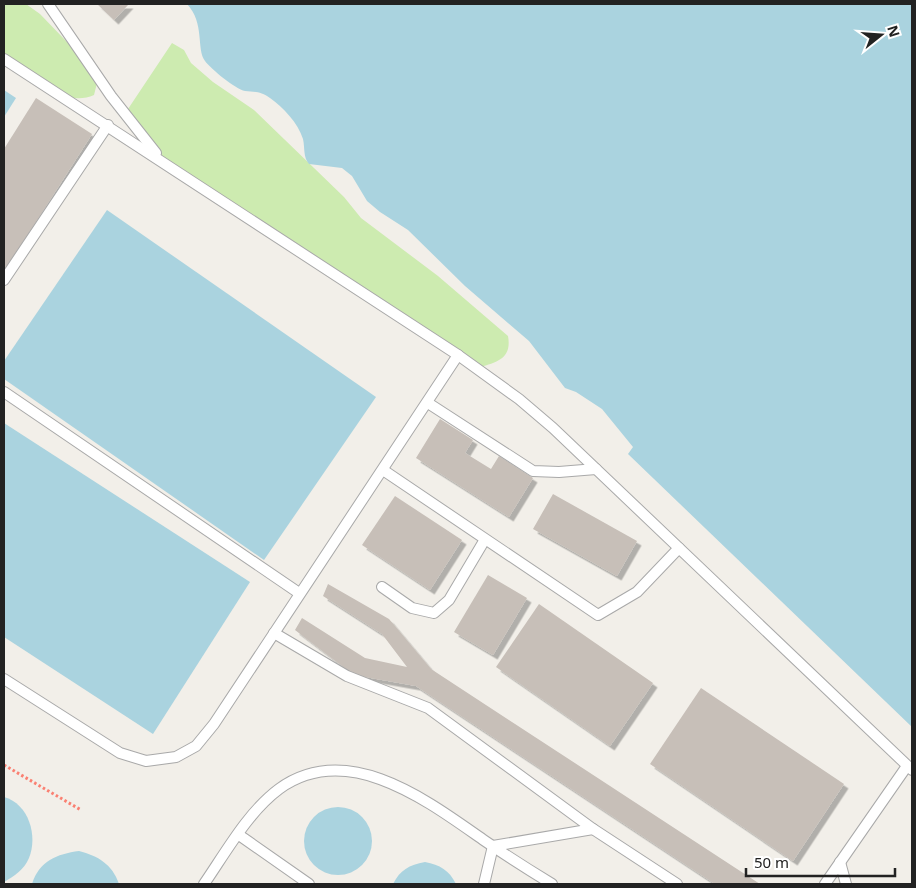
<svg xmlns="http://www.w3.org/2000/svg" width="916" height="888" font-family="'Noto Sans',sans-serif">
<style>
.grass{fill:#cdebb0}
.water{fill:#aad3df}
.building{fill:#c7bfb8;filter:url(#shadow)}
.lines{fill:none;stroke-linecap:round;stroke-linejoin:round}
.lane-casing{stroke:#a9a9a9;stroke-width:12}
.path{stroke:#fa8072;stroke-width:3;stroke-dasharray:2.5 2.5;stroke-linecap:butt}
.lane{stroke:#fff;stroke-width:10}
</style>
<defs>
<filter id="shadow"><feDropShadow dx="4.5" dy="4.5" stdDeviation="0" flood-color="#0004"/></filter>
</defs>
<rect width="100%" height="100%" fill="#f2efe9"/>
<g class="grass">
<path d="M4 4H26L40 14 93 69 97 83 94 95C64 109 28 75 4 59Z"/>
<path d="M172 43 184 50 191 63 213 82 254 110 344 197 361 218 438 276 508 336C512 358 498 362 480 367L161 160 126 112Z"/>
</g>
<g class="water">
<path d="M187 4H912V727L628 454 633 447 602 409 576 392 565 388 529 341 465 286 408 230 380 212 367 201 352 176 342 168 309 164C303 157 305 148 303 139 298 123 283 107 270 98 261 91 254 92 245 91 235 89 211 69 205 61 196 49 205 23 187 4Z"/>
<path d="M4 90 16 98 4 117Z"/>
<path d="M107 210 376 397 264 560 4 379V361Z"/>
<path d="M4 423 250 582 153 734 4 637Z"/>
<path d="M4 797C29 804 38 836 29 858 24 870 14 876 4 882Z"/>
<circle cx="338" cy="841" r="34"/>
<path d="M79 851C98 856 112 864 119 884H32C39 861 57 854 79 851Z"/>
<path d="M425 862C440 865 449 870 456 884H393C400 870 409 865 425 862Z"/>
</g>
<g class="building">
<path d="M97 4H129L114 20Z"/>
<path d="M36 98 92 134 4 272V149Z"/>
<path d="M440 419 473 440 465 453 491 469 499 456 533 478 509 517 416 458Z"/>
<path d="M553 494 637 541 617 576 533 529Z"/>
<path d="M395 496 462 540 430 590 362 545Z"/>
<path d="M488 575 527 598 493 655 454 632Z"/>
<path d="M328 584 389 619 431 669 760 884H715L416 686 354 675 295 630 302 618 365 658 407 667 382 634 323 596Z"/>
<path d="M539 604 653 683 610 746 496 667Z"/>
<path d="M701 688 844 784 793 861 650 764Z"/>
</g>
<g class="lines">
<g class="lane-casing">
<g id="lane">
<path d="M48 4 111 96 156 153"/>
<path d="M4 59 458 355 519 399 553 428 912 770"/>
<path d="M4 280 108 125"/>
<path d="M4 392 299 593"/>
<path d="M428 403 533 471 559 472 596 469"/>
<path d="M383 470 598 615 637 592 679 548"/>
<path d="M382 587 412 608 434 613 449 600 484 541"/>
<path d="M274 633 347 676 428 708 593 829 677 884"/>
<path d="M4 679 120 753 146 761 176 757 196 746 214 724 458 355"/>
<path d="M239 835 309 884"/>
<path d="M840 862 846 884"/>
<path d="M204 884C226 852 248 812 279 789 348 739 429 802 485 841 507 856 529 870 552 884"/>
<path d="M484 884 493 846 593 829"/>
<path d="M825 884 907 766"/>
</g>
</g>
<path class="path" d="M4 765 81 810"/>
<use href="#lane" class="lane"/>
</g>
<rect width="916" height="888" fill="none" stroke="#222222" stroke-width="10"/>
<g transform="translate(881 35) rotate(73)" stroke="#ffffff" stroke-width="4" paint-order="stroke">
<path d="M0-4L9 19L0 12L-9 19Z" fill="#222222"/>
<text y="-8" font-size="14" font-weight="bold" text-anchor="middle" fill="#222222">N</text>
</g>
<path d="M746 868v8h149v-8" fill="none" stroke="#222222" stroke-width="2.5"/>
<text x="754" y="868" font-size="15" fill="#222222" stroke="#ffffff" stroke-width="4" paint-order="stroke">50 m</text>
</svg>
